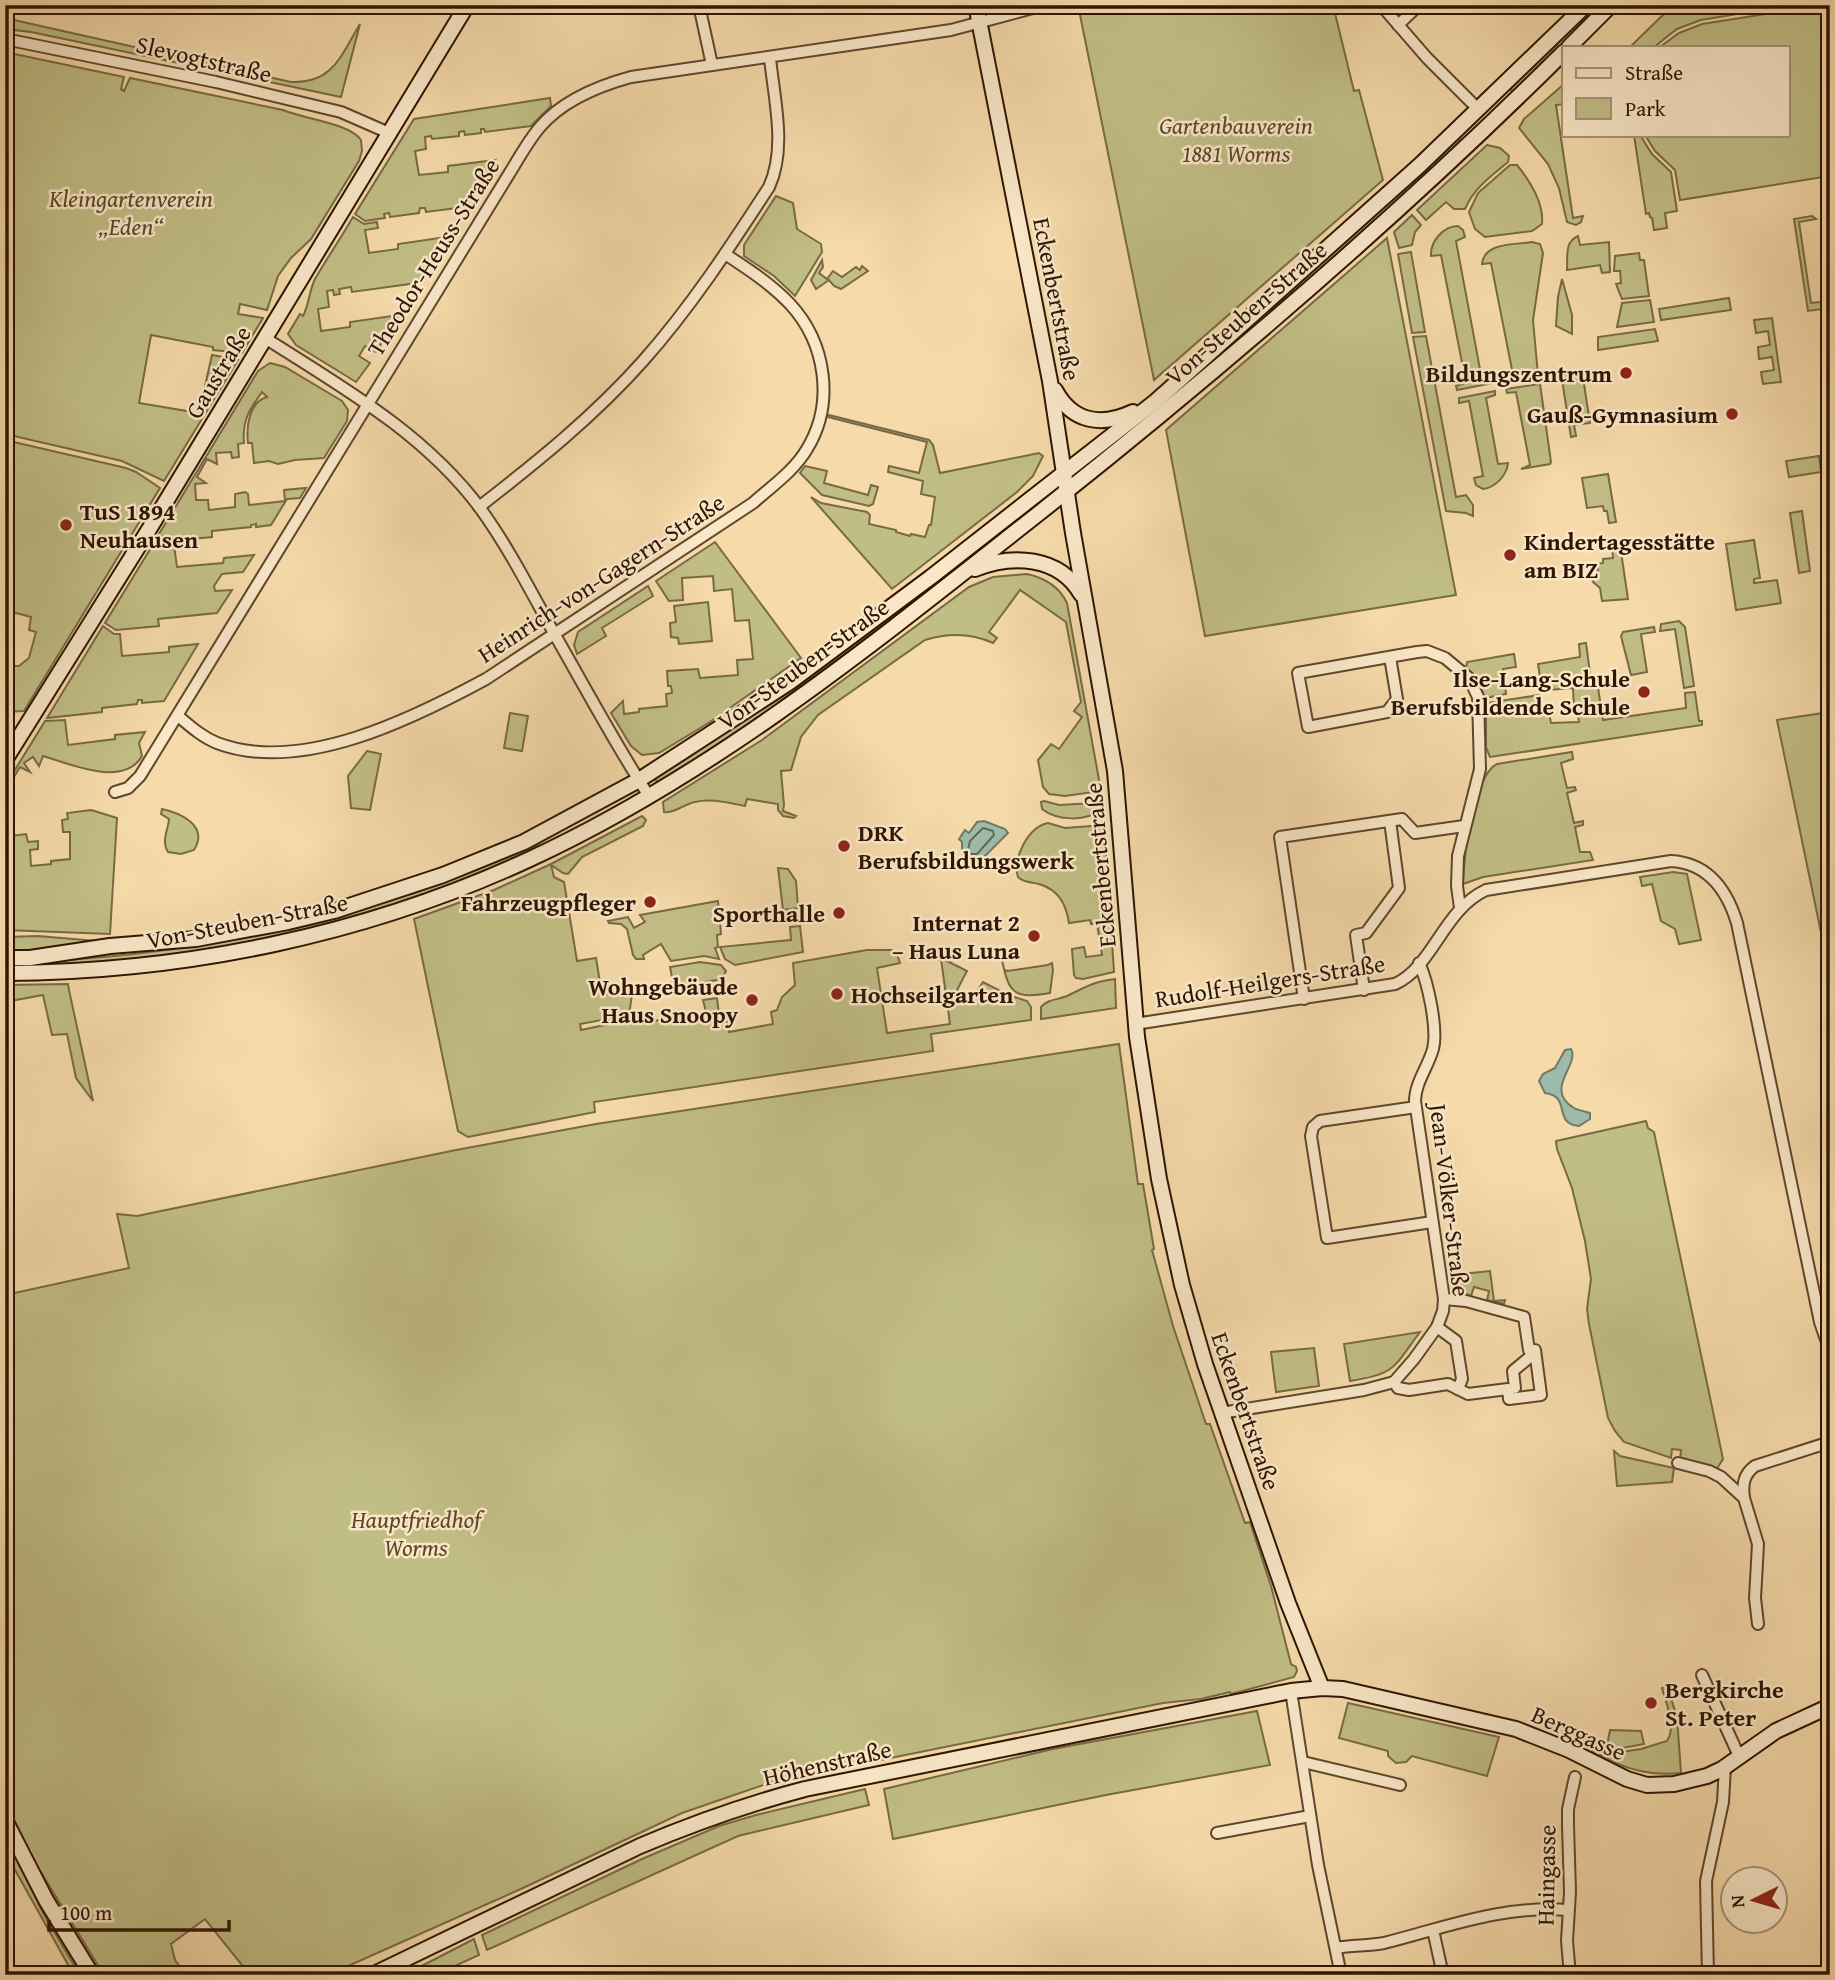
<svg xmlns="http://www.w3.org/2000/svg" width="1835" height="1980" font-family="'Gentium Book Plus',serif">
<style>
.green{fill:#c1be85;stroke:#786a44;stroke-width:2}
.water{fill:#9dbbaa;stroke:#717967;stroke-width:2}
.lines{fill:none;stroke-linecap:round;stroke-linejoin:round}
.shore{stroke:#666856;stroke-width:2}
.street-casing{stroke:#60462c;stroke-width:14}
.secondary-casing{stroke:#2e1502;stroke-width:18}
.street{stroke:#f9e7c8;stroke-width:10}
.secondary{stroke:#f9e7c8;stroke-width:14}
.poi-dot{fill:#8f2418;stroke:#f9e7c8;stroke-width:2.5}
.labels{text-anchor:middle;dominant-baseline:central;stroke-width:5;stroke-linejoin:round;paint-order:stroke}
.street-label{font-size:24px;fill:#2e1502;stroke:#f9e7c8}
.park-label{font-size:24px;font-style:italic;fill:#5a4829;stroke:#f9e7c8}
.poi-label{font-size:24px;font-weight:bold;fill:#2e1502;stroke:#f9e7c8;text-anchor:end}
</style>
<rect width="100%" height="100%" fill="#f6daaa"/>
<filter id="stains"><feTurbulence type="fractalNoise" baseFrequency=".00286" numOctaves="4"/><feColorMatrix values="0 0 0 0 .2 0 0 0 0 .09 0 0 0 0 .02 0 0 0 .5 -.17"/></filter>
<radialGradient id="worn" r=".72"><stop offset=".6" stop-color="#630" stop-opacity="0"/><stop offset="1" stop-color="#630" stop-opacity=".3"/></radialGradient>
<g class="green">
<path d="M1078 5H1333L1354 91 1359 90 1383 180 1154 380Z"/>
<path d="M1595 5H1602L1514 93 1510 89Z"/>
<path d="M1673 5 1683 6 1792 5 1701 20 1677 29 1654 47H1630Z"/>
<path d="M1822 5H1830V176L1680 200 1675 170 1655 151 1645 135H1788V47H1660L1679 33 1702 24Z"/>
<path d="M5 18 291 82C333 84 341 55 360 24L341 97 31 32 5 29Z"/>
<path d="M5 52 124 77 121 89 124 91 130 78 283 110C304 119 349 123 361 140L362 151 359 161 311 239 291 258 278 276 267 310 240 304 238 314 263 318 242 353 213 350V347L151 335 139 403 199 413 212 355 238 360 164 481 122 461 5 434Z"/>
<path d="M1564 84V104L1556 105 1573 218 1583 216 1581 222 1576 225 1567 222 1559 188 1548 164 1519 128 1524 119Z"/>
<path d="M550 98 551 106 531 126 485 132 484 129H481V133L465 135 464 131 459 132V136L432 139 431 136 425 137 426 149 415 151 419 175 448 172V166L495 160 465 207 426 212 425 208H420L419 213 390 217 389 213 384 214 385 218 365 221 355 214 414 119Z"/>
<path d="M1634 135H1640L1652 154 1671 172 1677 211 1665 213 1667 228 1654 230 1652 218 1650 217 1649 213 1646 214Z"/>
<path d="M1458 138 1463 142 1227 352 1226 351 1240 335 1313 271Z"/>
<path d="M1487 145 1500 148 1509 156 1508 162C1490 177 1474 188 1465 209H1454L1446 202 1426 220 1417 210Z"/>
<path d="M1510 165H1517C1530 181 1544 203 1542 224L1532 231 1485 237 1475 229 1469 212 1478 193Z"/>
<path d="M776 196 793 203 797 229 821 244 822 252 795 296 774 276 744 256V245Z"/>
<path d="M1412 215 1421 225 1415 232 1412 245 1399 248 1394 232Z"/>
<path d="M1812 216 1816 219 1799 222 1811 303 1830 301V308L1808 311 1794 219Z"/>
<path d="M353 217 364 224 377 222 378 228 365 230 369 253 398 249V244L446 237 417 283 352 292 351 287 339 289 340 294 334 295 333 290 327 291 329 307 318 309 321 331 350 327V322L399 315 376 352 365 346 359 356 370 363 356 382 296 345 288 334 300 314 303 316C309 305 309 291 315 279 327 258 341 238 353 217Z"/>
<path d="M1458 226 1463 230 1465 237 1456 241 1482 380 1492 379 1493 383 1457 390 1456 386 1466 383 1441 255 1431 256C1430 242 1443 226 1458 226Z"/>
<path d="M1578 236 1580 245 1609 242 1610 272 1602 273 1600 265 1567 270C1568 257 1564 242 1578 236Z"/>
<path d="M1387 238 1456 595 1205 636 1166 430Z"/>
<path d="M1532 242 1540 244 1543 253 1533 320 1538 375 1504 381 1503 377 1513 375 1491 263 1482 264C1484 242 1515 245 1532 242Z"/>
<path d="M1411 252 1425 332 1412 333 1398 254Z"/>
<path d="M1639 253 1640 260H1644L1649 296 1622 299 1616 284 1621 283 1620 271H1614L1615 256Z"/>
<path d="M822 260 823 267 819 273 827 279 833 271 842 277 856 267 860 270 862 266 868 271 841 289 834 286 829 280 816 289 811 280Z"/>
<path d="M1562 279 1572 315V334L1556 326 1558 297Z"/>
<path d="M1729 298 1731 310 1661 320 1659 309Z"/>
<path d="M1650 300 1654 322 1617 327 1622 303Z"/>
<path d="M1772 318 1781 382 1763 384 1761 372 1774 370 1772 357 1759 359 1758 347 1770 345 1768 331 1756 333 1754 320Z"/>
<path d="M1655 329 1658 341 1598 350V337Z"/>
<path d="M1426 336 1456 497 1466 495 1473 505V516L1466 513 1446 511 1413 337Z"/>
<path d="M270 363 285 367 342 401 348 410 347 421 324 458 295 460 278 464 269 461 254 463 252 443H248C246 427 249 402 267 397L262 392C249 410 242 421 244 443L238 444 239 457 232 458 231 452 216 453 217 464 207 459 197 477 206 483 195 484 196 500H208L209 510 235 507V494L245 492 248 494 249 505 285 501 284 490 306 488 300 498 287 499 271 525 256 527V524L251 525V527L212 531V537L171 541 159 534 258 371Z"/>
<path d="M1582 371 1590 423 1574 425 1576 436 1571 437 1562 380 1568 374Z"/>
<path d="M1540 384 1551 462 1550 464 1521 469 1530 465 1516 392 1507 393 1506 389Z"/>
<path d="M1495 391V395L1486 398 1498 464 1508 463C1507 475 1495 488 1483 489L1476 485 1474 478 1483 476 1469 401 1459 403V398Z"/>
<path d="M829 415 929 440 933 445 940 473 1039 453 1043 456 1033 476 1017 492 892 589 811 497 821 503 867 512 870 515 869 524 896 530V532L910 536 911 534 925 537 929 525H931L935 497 921 494 923 481 888 472 889 466 919 473 927 442 828 417Z"/>
<path d="M5 440 126 468 136 472 160 488 24 711 5 712V666H19L29 658 36 632 29 630 31 617 5 610Z"/>
<path d="M1819 456 1821 472 1789 477 1786 461Z"/>
<path d="M805 466 827 471 824 483 868 495 871 485 878 487 873 504 869 506 822 495 800 473Z"/>
<path d="M1608 474 1616 522 1609 523 1607 511H1604L1603 506 1587 508 1582 478Z"/>
<path d="M1802 511 1810 571 1799 573 1790 513Z"/>
<path d="M157 538 170 546 174 545 177 567 223 563 224 558 254 555 243 572 222 574 214 586 215 591 232 590 217 613 158 619 159 626 116 630 105 623Z"/>
<path d="M1754 540 1760 578 1754 579V583L1777 580 1781 603 1736 610 1726 544Z"/>
<path d="M715 542 801 658 710 722 659 753 642 755 631 746 611 713 623 701 624 714 639 712V709L667 706 666 694 672 693 671 686H668L667 671 698 669 700 678 738 675 737 660 753 659 749 620 735 621 732 589 714 591 713 576 682 578 683 600 669 601 656 581Z"/>
<path d="M1620 545 1628 599 1602 601 1600 588 1593 582 1591 571 1598 570 1597 564 1603 563V559L1613 558 1612 547Z"/>
<path d="M1027 574C1045 578 1059 586 1067 603L1101 791 1065 796 1049 794 1043 787 1038 760 1051 744 1059 749 1082 717 1074 711 1081 702 1066 622 1020 590 989 632 997 638 993 643C971 633 948 633 925 640L818 715 801 737 791 770 781 771 784 805 783 811 796 816 794 818 783 816 778 810V804L747 799 745 806C728 803 712 798 695 802 684 804 674 814 664 812L663 802 762 740 969 587 993 577Z"/>
<path d="M648 586 653 596 602 628 606 636 577 654 574 645 578 632Z"/>
<path d="M708 602 712 641 679 644 678 638 671 637 670 623 676 622 674 606Z"/>
<path d="M906 604 901 613 754 721 671 775 658 782 654 779 778 697Z"/>
<path d="M1679 621 1685 627 1694 686 1684 688 1675 629 1660 631 1661 624Z"/>
<path d="M103 626 114 634H120L122 656 169 652V647L198 644 164 701 142 703V700H138L137 704 102 708V712L47 718Z"/>
<path d="M1654 627 1655 632 1641 634 1647 672 1631 675 1621 636 1623 632Z"/>
<path d="M1586 643 1591 681H1597L1603 720 1686 708 1685 693 1695 692 1699 721H1702V725L1490 757 1486 747V703L1540 695 1543 713 1549 712 1551 723 1579 722 1577 709H1574L1573 688 1548 690 1545 676 1540 677 1538 664 1580 657 1579 644Z"/>
<path d="M1514 654 1516 667 1503 669 1506 694 1485 698 1480 685 1466 668 1467 662Z"/>
<path d="M1830 712V976L1777 720Z"/>
<path d="M510 713 528 716 522 751 504 748Z"/>
<path d="M65 720 68 745 115 739V735L145 732 139 743 142 756C124 788 70 764 43 756L39 766 33 757 24 763 30 772 20 767 5 792V786L45 721Z"/>
<path d="M367 751 381 754 370 810 351 808 348 776Z"/>
<path d="M1572 752 1573 759 1561 763 1567 788 1575 787 1576 790 1567 793 1574 823 1583 821V825L1575 827 1580 852H1590L1593 860 1483 877 1463 884C1464 857 1473 776 1497 764Z"/>
<path d="M1044 801 1059 805 1095 803 1101 806V809C1087 822 1057 821 1042 809L1041 802Z"/>
<path d="M162 809C181 813 209 826 194 850L181 854 168 852C161 841 168 831 169 819L161 814Z"/>
<path d="M91 810 117 818 110 934 5 930V826L9 825 11 836 26 834 28 842 38 841V849L30 850 31 866 51 864V861L70 859V832H63L62 820 68 819 67 813Z"/>
<path d="M642 816 646 820 643 826 582 857 568 874 563 873 551 865 554 877 564 882 577 961 596 958 602 995 619 992 622 997 632 995 629 1015 580 1024 581 1030 647 1016 648 1022 706 1012 703 1000 717 998 720 1023 727 1022 729 1032 773 1024 771 1012 777 1010 782 997 795 985 793 963 867 950H892L897 954 900 963 877 968 887 1033 950 1024 941 959 918 960 917 955 920 952 943 959 967 971 957 990 973 998 983 982 1008 995 1027 1001 1031 1007V1020L931 1034 933 1051 594 1102 595 1112 468 1137 458 1131 414 919 494 890 551 864Z"/>
<path d="M1048 823 1065 828 1104 825 1114 972 1083 979 1076 978 1074 975 1072 949 1084 947 1086 957 1102 955 1097 923 1091 924 1090 920 1069 923C1066 904 1059 890 1039 884 1031 882 1024 883 1018 877 1012 859 1028 827 1048 823Z"/>
<path d="M539 842C528 859 498 866 480 874 331 939 166 962 5 967V963C145 959 284 937 417 892 459 878 499 859 539 842Z"/>
<path d="M778 868 788 869 796 881 798 908 783 910Z"/>
<path d="M1673 872 1687 874 1701 940 1679 944 1675 929 1661 921 1652 884 1642 886 1640 877Z"/>
<path d="M718 901 721 934 717 935 718 947 715 948 719 959 704 956 671 961 661 944 643 955 644 959H636L633 955 627 929 621 924 609 923 608 921 628 917 634 928 645 922 640 915Z"/>
<path d="M800 926 803 952 735 965 725 959 720 947 791 940 790 927Z"/>
<path d="M38 936 97 941 46 951 5 950V937Z"/>
<path d="M1002 960 1004 969 1007 971 1048 965 1052 963 1053 970 1050 993C1014 999 1009 994 1002 960Z"/>
<path d="M700 962 721 965 726 971 722 979 674 988 670 967Z"/>
<path d="M1115 979 1116 1008 1041 1019V1007C1048 999 1057 1000 1067 996 1086 987 1092 982 1115 979Z"/>
<path d="M68 984 69 990 93 1101 76 1078 67 1034 52 1035 43 995 5 1002V985Z"/>
<path d="M1119 1044 1138 1184H1143L1154 1249 1152 1250 1173 1326 1206 1424H1210L1245 1523 1250 1522 1271 1586 1291 1664 1296 1667 1297 1671 1294 1677 1231 1694 1230 1692 1201 1699 1163 1703 772 1782 682 1813 523 1888 328 1975H250L205 1919 171 1944 175 1960 186 1975H104L37 1866 18 1830 5 1796V1295L129 1268 117 1214 137 1216 456 1150 596 1124Z"/>
<path d="M1646 1121 1648 1128 1654 1132 1723 1459 1716 1470 1680 1460 1681 1450 1672 1449 1671 1458 1624 1442 1615 1431 1608 1418 1589 1324 1587 1309 1591 1279 1585 1241 1572 1188 1557 1149 1556 1141Z"/>
<path d="M1490 1271 1494 1301 1505 1300 1504 1304 1487 1300 1489 1291 1474 1287 1471 1296 1454 1289V1285L1462 1274Z"/>
<path d="M1420 1332C1393 1368 1396 1374 1350 1381L1344 1344Z"/>
<path d="M1314 1348 1319 1386 1276 1392 1271 1352Z"/>
<path d="M1614 1451 1620 1456 1674 1468 1672 1482 1617 1486Z"/>
<path d="M1667 1686 1677 1717 1681 1773C1650 1776 1627 1770 1600 1755L1641 1749 1667 1741C1677 1726 1666 1704 1662 1688Z"/>
<path d="M1348 1703 1499 1737 1487 1776 1412 1756 1406 1762 1396 1763 1388 1756V1751L1339 1738Z"/>
<path d="M1257 1711 1270 1765 1106 1795 893 1839 884 1789 1053 1749Z"/>
<path d="M1610 1730 1641 1731 1644 1744 1595 1753 1567 1737 1607 1746Z"/>
<path d="M865 1789 869 1805 738 1836 487 1950 482 1935 642 1859 719 1826 756 1815Z"/>
<path d="M5 1835 43 1913 80 1975H74L72 1972 5 1852Z"/>
<path d="M474 1939 479 1955 435 1975H404Z"/>
</g>
<g class="water">
<path d="M984 821 1005 829 1008 833 981 860 970 862 962 854V842L959 839 965 830 969 833 977 822Z"/>
<path d="M1571 1049C1580 1065 1543 1089 1574 1108 1579 1111 1585 1111 1590 1113V1119L1579 1126C1552 1124 1572 1096 1545 1093L1539 1081 1543 1074 1555 1068 1565 1050Z"/>
</g>
<g class="lines">
<path class="shore" d="M983 828 993 831 994 835 977 854H971L968 850 970 841Z"/>
<g class="street-casing">
<g id="street">
<path d="M699 5 712 65"/>
<path d="M1381 5 1427 58 1479 110"/>
<path d="M1398 25 1419 5"/>
<path d="M5 39 216 82 341 112 389 133"/>
<path d="M265 338C342 387 424 433 480 508 509 548 531 592 555 635 586 689 615 744 649 796"/>
<path d="M479 507C537 462 594 416 643 361 691 307 730 247 769 187 787 148 774 99 770 58"/>
<path d="M1390 657 1397 699 1387 712 1308 727 1298 673 1417 652 1427 651 1445 658 1469 678 1478 697 1480 769 1458 856 1457 886 1460 908"/>
<path d="M178 716C190 726 202 737 217 743 301 775 414 718 486 679L753 503C772 486 794 471 807 449 835 403 826 343 790 304 771 284 748 269 725 254"/>
<path d="M115 792 128 788 140 776 509 174C519 158 528 141 540 127 563 100 598 86 631 77L951 30 1044 5"/>
<path d="M1364 990 1356 935 1366 933 1399 888 1390 821"/>
<path d="M1304 999 1280 837 1402 819 1415 833 1464 826"/>
<path d="M1135 1024 1395 984C1433 967 1443 910 1486 890L1671 861C1708 863 1727 890 1737 923L1820 1322 1830 1351"/>
<path d="M1416 1107 1320 1121 1313 1127 1311 1136 1327 1238 1432 1222"/>
<path d="M1437 1327 1456 1341 1462 1379 1458 1389"/>
<path d="M1394 1382 1398 1388 1409 1390 1448 1384 1468 1394 1508 1389 1509 1399 1541 1395 1535 1350H1529L1524 1317 1466 1301 1444 1299"/>
<path d="M1515 1388 1513 1371 1530 1357"/>
<path d="M1221 1413 1364 1390 1394 1382 1414 1359 1437 1327 1443 1311 1444 1299 1415 1101C1415 1083 1428 1067 1433 1049 1438 1029 1428 982 1419 963"/>
<path d="M1678 1463 1709 1471 1721 1477 1744 1498 1758 1544 1755 1598 1758 1624"/>
<path d="M1744 1498C1742 1484 1744 1474 1755 1466L1830 1442"/>
<path d="M1702 1675 1739 1756"/>
<path d="M1291 1691 1318 1865 1341 1975"/>
<path d="M1303 1762 1400 1785"/>
<path d="M1217 1833 1310 1816"/>
<path d="M1433 1930 1443 1975"/>
<path d="M1336 1948C1352 1945 1368 1946 1384 1943 1447 1927 1502 1905 1568 1910"/>
<path d="M1570 1975 1567 1941 1570 1892 1568 1825V1809L1575 1777"/>
<path d="M1708 1975 1706 1881 1723 1802 1725 1766"/>
</g>
</g>
<g class="secondary-casing">
<g id="secondary">
<path d="M976 5 1050 381 1073 533 1115 771 1137 1037 1159 1179 1182 1285 1205 1364 1288 1603 1322 1688"/>
<path d="M1569 47 1611 5"/>
<path d="M1055 390C1072 422 1101 427 1133 412"/>
<path d="M975 569C1012 554 1059 556 1081 594"/>
<path d="M5 760 148 531 467 5"/>
<path d="M5 958H30L110 946 196 939 288 922 334 911 443 875 524 842 639 780 790 682 931 577 1156 401 1420 165 1586 5"/>
<path d="M5 973C186 972 366 935 530 859 716 773 878 640 1038 514 1221 369 1398 217 1564 52"/>
<path d="M5 1820 46 1900 92 1975"/>
<path d="M372 1975 640 1846C694 1823 748 1804 805 1789L1291 1691 1322 1688 1343 1689 1516 1729 1569 1750 1627 1779 1647 1785 1674 1784 1707 1776 1722 1769 1776 1731 1830 1706"/>
</g>
</g>
<use href="#street" class="street"/>
<use href="#secondary" class="secondary"/>
</g>
<g class="poi-dot">
<circle cx="1626" cy="373" r="7"/>
<circle cx="1732" cy="414" r="7"/>
<circle cx="66" cy="525" r="7"/>
<circle cx="1510" cy="555" r="7"/>
<circle cx="1644" cy="692" r="7"/>
<circle cx="844" cy="846" r="7"/>
<circle cx="650" cy="902" r="7"/>
<circle cx="839" cy="913" r="7"/>
<circle cx="1034" cy="936" r="7"/>
<circle cx="837" cy="994" r="7"/>
<circle cx="752" cy="1000" r="7"/>
<circle cx="1651" cy="1703" r="7"/>
</g>
<g class="labels">
<g class="street-label">
<text transform="translate(204 59) rotate(13)">Slevogtstraße</text>
<text transform="translate(433 257) rotate(-58)">Theodor-Heuss-Straße</text>
<text transform="translate(1057 299) rotate(79)">Eckenbertstraße</text>
<text transform="translate(1246 313) rotate(-41)">Von-Steuben-Straße</text>
<text transform="translate(218 372) rotate(-59)">Gaustraße</text>
<text transform="translate(601 578) rotate(-33)">Heinrich-von-Gagern-Straße</text>
<text transform="translate(803 664) rotate(-36)">Von-Steuben-Straße</text>
<text transform="translate(1100 865) rotate(-95)">Eckenbertstraße</text>
<text transform="translate(247 921) rotate(-11)">Von-Steuben-Straße</text>
<text transform="translate(1270 981) rotate(-9)">Rudolf-Heilgers-Straße</text>
<text transform="translate(1450 1200) rotate(83)">Jean-Völker-Straße</text>
<text transform="translate(1246 1411) rotate(71)">Eckenbertstraße</text>
<text transform="translate(1579 1733) rotate(24)">Berggasse</text>
<text transform="translate(827 1763) rotate(-13)">Höhenstraße</text>
<text transform="translate(1546 1875) rotate(-89)">Haingasse</text>
</g>
<g class="park-label">
<text x="1236" y="125">Gartenbauverein<tspan x="1236" dy="28">1881 Worms</tspan></text>
<text x="131" y="198">Kleingartenverein<tspan x="131" dy="28">„Eden“</tspan></text>
<text x="416" y="1519">Hauptfriedhof<tspan x="416" dy="28">Worms</tspan></text>
</g>
<g class="poi-label">
<text x="1612" y="373">Bildungszentrum</text>
<text x="1718" y="414">Gauß-Gymnasium</text>
<text x="80" y="511" text-anchor="start">TuS 1894<tspan x="80" dy="28">Neuhausen</tspan></text>
<text x="1524" y="541" text-anchor="start">Kindertagesstätte<tspan x="1524" dy="28">am BIZ</tspan></text>
<text x="1630" y="678">Ilse-Lang-Schule<tspan x="1630" dy="28">Berufsbildende Schule</tspan></text>
<text x="858" y="832" text-anchor="start">DRK<tspan x="858" dy="28">Berufsbildungswerk</tspan></text>
<text x="636" y="902">Fahrzeugpfleger</text>
<text x="825" y="913">Sporthalle</text>
<text x="1020" y="922">Internat 2<tspan x="1020" dy="28">– Haus Luna</tspan></text>
<text x="738" y="986">Wohngebäude<tspan x="738" dy="28">Haus Snoopy</tspan></text>
<text x="851" y="994" text-anchor="start">Hochseilgarten</text>
<text x="1665" y="1689" text-anchor="start">Bergkirche<tspan x="1665" dy="28">St. Peter</tspan></text>
</g>
</g>
<rect width="1835" height="1980" fill="none" stroke="#f6daaa" stroke-width="28"/>
<rect x="7" y="7" width="1821" height="1966" fill="none" stroke="#2e1502" stroke-width="3.5"/>
<rect x="14" y="14" width="1807" height="1952" fill="none" stroke="#2e1502" stroke-width="2"/>
<rect x="1562" y="46" width="228" height="91" fill="#f9e7c8" stroke="#a89379" stroke-width="2"/>
<rect x="1576" y="68" width="35" height="10" fill="#f9e7c8" stroke="#a89379" stroke-width="2"/>
<text x="1625" y="80" font-size="21" fill="#2e1502">Straße</text>
<rect x="1576" y="98" width="35" height="21" fill="#c1be85" stroke="#a89379" stroke-width="2"/>
<text x="1625" y="116" font-size="21" fill="#2e1502">Park</text>
<g transform="translate(1754 1900) rotate(265)"><circle r="33" fill="#f9e7c8" stroke="#a89379" stroke-width="2"/>
<path d="M0-5L12 26L0 18L-12 26Z" fill="#8f2418"/>
<text y="-10" font-size="19" font-weight="bold" text-anchor="middle" fill="#2e1502">N</text>
</g>
<path d="M49 1920v10h180v-10" fill="none" stroke="#2e1502" stroke-width="3.5"/>
<text x="60" y="1920" font-size="21" fill="#2e1502" stroke="#f9e7c8" stroke-width="5" paint-order="stroke">100 m</text>
<rect width="100%" height="100%" filter="url(#stains)"/>
<rect width="100%" height="100%" fill="url(#worn)"/>
</svg>
